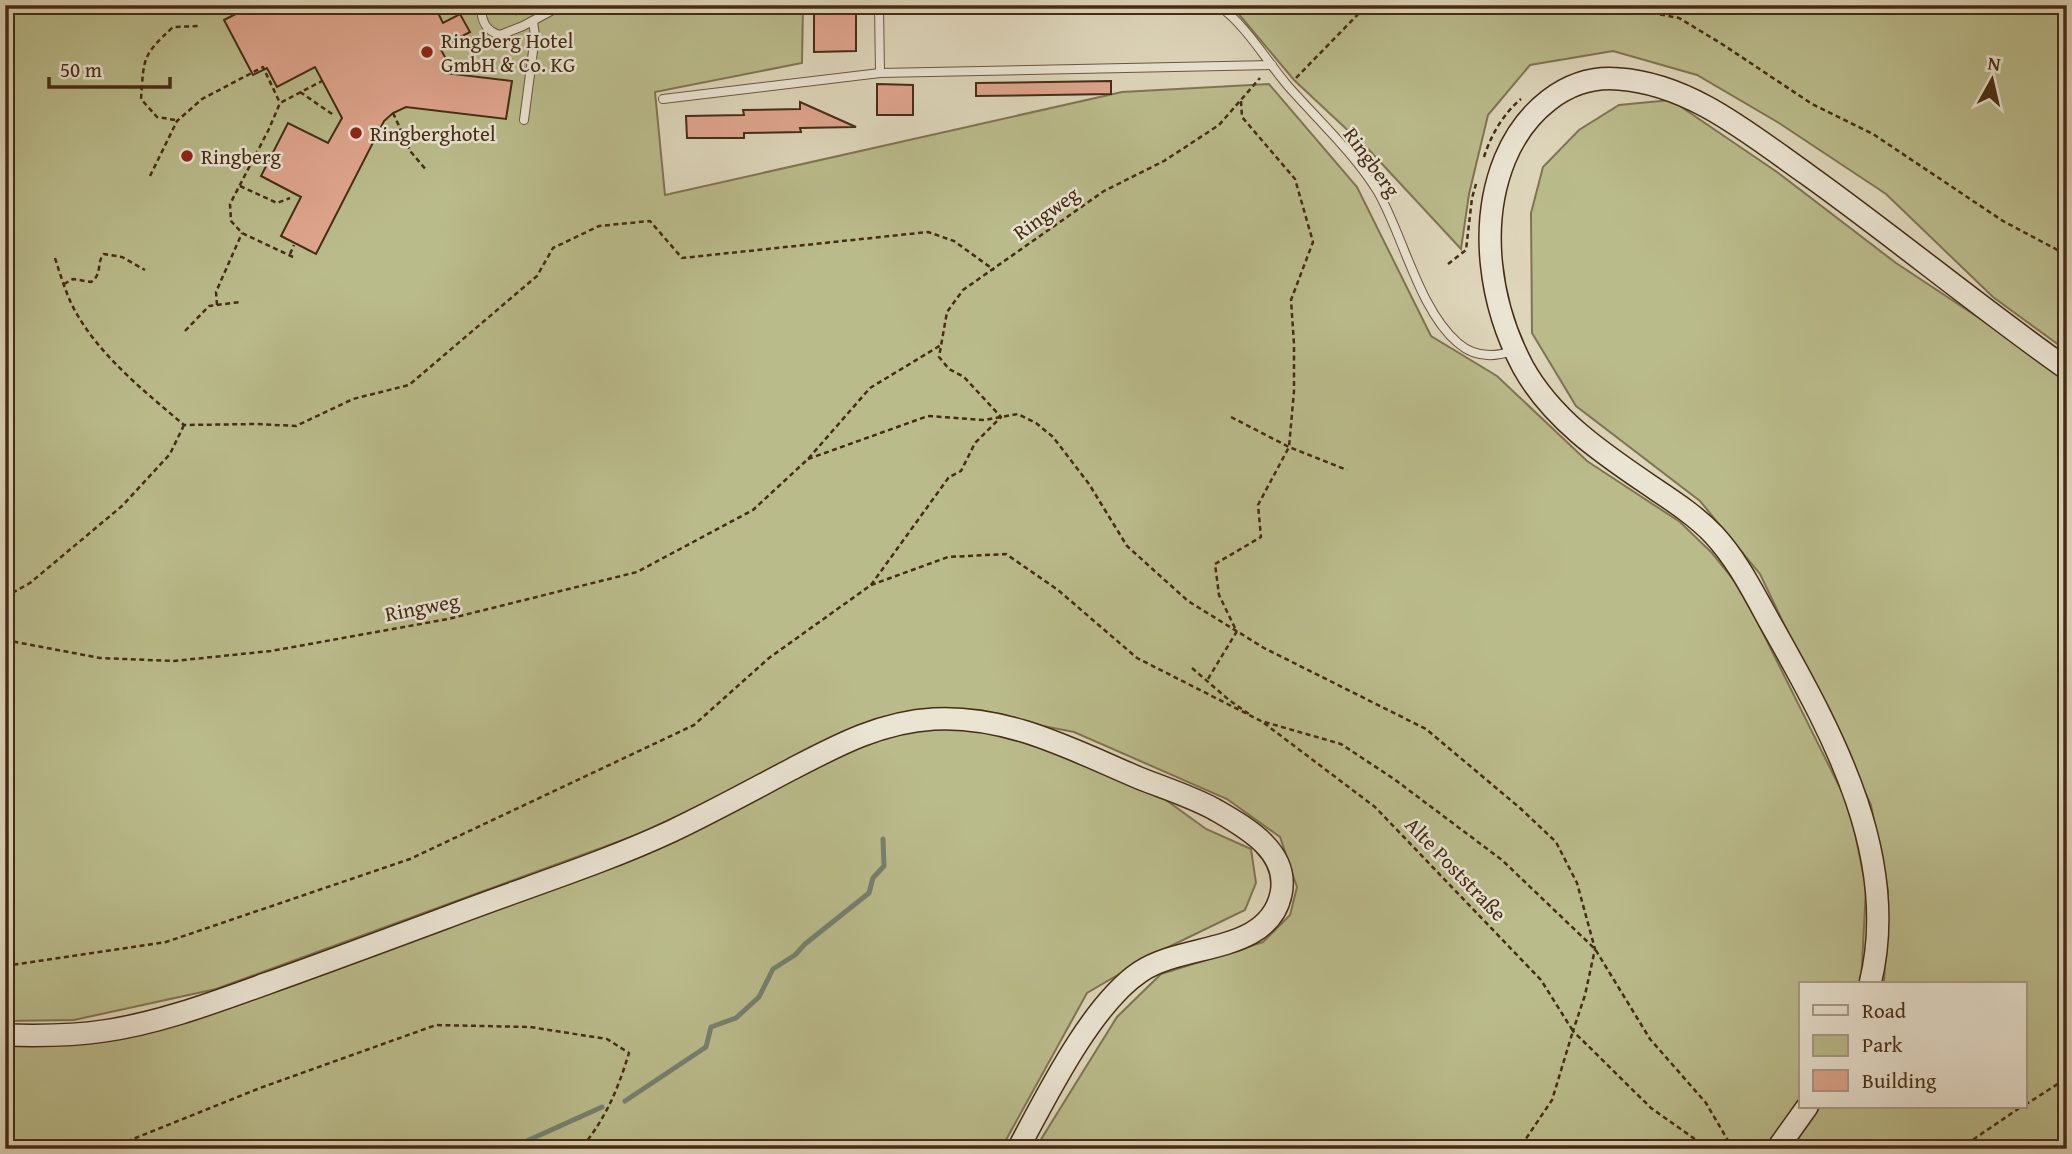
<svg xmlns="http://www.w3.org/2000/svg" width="2072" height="1154" font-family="'Gentium Book Plus',serif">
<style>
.green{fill:#babb8b;stroke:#807450;stroke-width:2}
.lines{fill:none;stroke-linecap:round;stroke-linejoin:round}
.stream{stroke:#74816f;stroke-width:5}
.building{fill:#dfa58e;stroke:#452c14;stroke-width:2}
.service-casing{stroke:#6b563e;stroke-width:10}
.secondary-casing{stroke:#452c14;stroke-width:24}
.path{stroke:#452c14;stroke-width:2.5;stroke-dasharray:5 3.5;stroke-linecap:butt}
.service{stroke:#eae4d3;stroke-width:8}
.secondary{stroke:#eae4d3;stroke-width:21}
.poi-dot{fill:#8f2418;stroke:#eae4d3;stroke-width:2.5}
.labels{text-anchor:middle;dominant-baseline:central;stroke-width:5;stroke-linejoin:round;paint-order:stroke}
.poi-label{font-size:21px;fill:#452c14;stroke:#eae4d3;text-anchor:start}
.street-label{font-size:21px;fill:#452c14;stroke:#eae4d3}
</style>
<rect width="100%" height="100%" fill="#ded6bb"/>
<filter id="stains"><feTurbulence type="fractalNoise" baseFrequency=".00286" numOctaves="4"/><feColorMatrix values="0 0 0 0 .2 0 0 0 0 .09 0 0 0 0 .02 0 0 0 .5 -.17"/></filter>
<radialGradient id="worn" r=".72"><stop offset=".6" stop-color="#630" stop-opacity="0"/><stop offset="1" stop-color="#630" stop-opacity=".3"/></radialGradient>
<g class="green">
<path d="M5 5H803L802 63 655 92 665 195 1122 92 1269 84 1357 187 1431 336 1497 376 1587 461 1680 522 1712 553 1741 589 1850 808 1866 888 1861 984H1801V1101L1768 1149H1035L1117 1017 1161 974 1263 942 1290 915 1297 887 1280 837 1227 799 1074 732 971 712 768 772 642 833 216 989 74 1020 5 1021Z"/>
<path d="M1231 5H2067V351L1993 297 1886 194 1779 123 1697 75 1613 51 1530 65 1488 115 1469 194 1461 249 1371 152 1294 80Z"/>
<path d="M1671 100 1777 172 1896 263 2067 376V1149H1791L1820 1107H2025V984H1884L1888 891 1871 805 1760 574 1700 501 1576 406 1532 333 1531 213 1543 167 1579 130 1619 105Z"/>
<path d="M951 728 1011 736 1159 795 1206 829 1251 849 1256 883 1245 910 1154 954 1087 993 1001 1149H5V1043L220 1008 864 742 918 729Z"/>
</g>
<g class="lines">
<g class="stream">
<path d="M625 1101 706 1047 711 1027 736 1018 759 997 773 969 795 955 805 944 869 893 873 878 884 866 883 839"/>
<path d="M509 1149 602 1107"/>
</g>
</g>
<g class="building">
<path d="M253 5H434L443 23 460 14 470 32 440 48 446 59 444 73 512 81 506 119 406 107 393 113 384 121 316 254 281 236 301 197 261 176 288 123 328 143 342 118 315 67 277 87 267 68 253 75 224 20Z"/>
<path d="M814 5H856V51L814 52Z"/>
<path d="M1111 81V94L976 96V83Z"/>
<path d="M877 84 913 85V115H877Z"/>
<path d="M800 102 856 127 800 128 801 132 744 133V138H687L686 116 744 115 743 110 800 109Z"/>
</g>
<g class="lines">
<g class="service-casing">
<g id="service">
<path d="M481 5C481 20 485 31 500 35L523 26 562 5"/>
<path d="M879 5 880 73"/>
<path d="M1218 5C1247 26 1265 59 1288 86 1318 120 1354 153 1378 192 1403 235 1419 310 1458 343 1474 357 1492 358 1512 351"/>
<path d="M663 99 880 73 1272 65"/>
<path d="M524 120 535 36 533 21"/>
</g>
</g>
<g class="secondary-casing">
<g id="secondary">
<path d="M1870 984C1901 860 1835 738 1776 633 1757 600 1740 563 1714 535 1697 517 1676 503 1655 489 1605 455 1553 421 1523 367 1490 305 1478 225 1505 159 1524 113 1566 74 1619 79 1691 84 1751 135 1808 175 1896 238 1979 307 2067 369"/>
<path d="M5 1035C38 1036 71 1036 104 1031 160 1023 215 1002 268 983 327 962 386 940 445 918 520 889 599 865 672 831 712 812 752 790 792 769 838 745 881 722 934 719 1008 715 1073 750 1139 778 1164 788 1190 796 1214 809 1245 827 1290 851 1281 894 1268 955 1184 942 1140 972 1091 1005 1046 1097 1018 1149"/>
<path d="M1777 1149 1807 1107"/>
</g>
</g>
<g class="path">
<path d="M512 5 517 15"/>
<path d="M1610 5 1679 18 1722 44 1812 104 1873 134 2003 221 2067 255"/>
<path d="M494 11 505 5"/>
<path d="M1296 78 1367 5"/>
<path d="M300 92 335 116"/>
<path d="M393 113 411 152 427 171"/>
<path d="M175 120 157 117 141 99C144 57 142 56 173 27L201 26"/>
<path d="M1484 157C1491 135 1503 114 1521 99"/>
<path d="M150 176 177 121 202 99 263 67 280 103"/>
<path d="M240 186 277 203 290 198"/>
<path d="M290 254 294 245"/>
<path d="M293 257 242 233 231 221 230 204 269 129 280 103 322 81"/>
<path d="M55 258C60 274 65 290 72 305 96 353 144 391 184 425L258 424 296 426 353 399 409 385 537 276 553 248 599 226 650 221 682 258 928 232 954 241 994 270"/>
<path d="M1448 264 1466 250 1472 198 1476 184"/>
<path d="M64 284 73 279 91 282C103 274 96 262 104 254L122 257 145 270"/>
<path d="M217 305 216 292 242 233"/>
<path d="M185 331 209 306 240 302"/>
<path d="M1231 417 1289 447 1347 470"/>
<path d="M808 459 928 416 984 420 1018 414 1036 423 1053 437 1089 484 1127 546 1188 601 1264 648 1426 729 1520 808 1556 842 1577 883 1595 949 1585 995 1573 1031 1651 1108 1709 1149"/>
<path d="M871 585 949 477 961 471 975 443 1001 417 964 377 949 369 939 357 947 312 963 290 1104 191 1164 161 1219 125 1260 78"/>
<path d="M5 597 30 583 122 506 170 454 184 425"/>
<path d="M1235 628 1219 595 1215 564 1261 537 1258 505 1289 447 1294 391V344L1291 300 1313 242 1295 179 1242 117 1241 101"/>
<path d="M5 640 100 658 174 661 271 651 448 619 637 572 753 510 808 459 870 388 941 345"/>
<path d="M1192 668 1229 700 1249 714"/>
<path d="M1208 679 1237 631"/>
<path d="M1264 723 1375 807 1541 980 1573 1031 1552 1100 1519 1149"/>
<path d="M5 966 166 942 410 859 694 725 769 658 871 585 948 557 1006 554 1058 590 1137 658 1261 721 1341 744 1394 779 1502 860 1595 949 1650 1039 1706 1103 1733 1149"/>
<path d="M2025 1105 2067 1078"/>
<path d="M5 1139 53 1149"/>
<path d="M1973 1142 2000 1149"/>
<path d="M85 1149 123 1143 260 1088 436 1025 530 1027 607 1039 629 1053C617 1092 606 1117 581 1149"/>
<path d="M1959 1149 2021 1107"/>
</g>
<use href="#service" class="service"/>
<use href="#secondary" class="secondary"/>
</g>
<g class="poi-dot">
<circle cx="427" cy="52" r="7"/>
<circle cx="356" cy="133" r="7"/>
<circle cx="187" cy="156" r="7"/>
</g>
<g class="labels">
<g class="poi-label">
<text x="441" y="40">Ringberg Hotel<tspan x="441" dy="24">GmbH &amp; Co. KG</tspan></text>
<text x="370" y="133">Ringberghotel</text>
<text x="201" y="156">Ringberg</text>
</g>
<g class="street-label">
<text transform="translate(1372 162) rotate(54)">Ringberg</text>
<text transform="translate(1046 213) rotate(-36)">Ringweg</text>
<text transform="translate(422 607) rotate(-11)">Ringweg</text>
<text transform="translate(1456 869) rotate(46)">Alte Poststraße</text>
</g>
</g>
<rect width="2072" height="1154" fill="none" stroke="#ded6bb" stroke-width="28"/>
<rect x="7" y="7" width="2058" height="1140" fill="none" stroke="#452c14" stroke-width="3.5"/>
<rect x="14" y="14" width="2044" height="1126" fill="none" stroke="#452c14" stroke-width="2"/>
<rect x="1799" y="982" width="228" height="126" fill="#eae4d3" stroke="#a89a87" stroke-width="2"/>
<rect x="1813" y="1005" width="35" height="10" fill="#eae4d3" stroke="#a89a87" stroke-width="2"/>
<text x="1862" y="1018" font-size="21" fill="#452c14">Road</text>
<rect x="1813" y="1035" width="35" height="21" fill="#babb8b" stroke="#a89a87" stroke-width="2"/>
<text x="1862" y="1052" font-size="21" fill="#452c14">Park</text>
<rect x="1813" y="1070" width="35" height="21" fill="#dfa58e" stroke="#a89a87" stroke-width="2"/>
<text x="1862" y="1088" font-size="21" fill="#452c14">Building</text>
<g transform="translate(1992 80) rotate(8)" stroke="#eae4d3" stroke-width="5" paint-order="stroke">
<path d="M0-5L12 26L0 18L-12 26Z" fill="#452c14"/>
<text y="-10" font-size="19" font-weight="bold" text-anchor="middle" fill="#452c14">N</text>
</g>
<path d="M49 77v10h121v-10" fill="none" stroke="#452c14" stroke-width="3.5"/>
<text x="60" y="77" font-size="21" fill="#452c14" stroke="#eae4d3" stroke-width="5" paint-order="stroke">50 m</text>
<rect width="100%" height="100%" filter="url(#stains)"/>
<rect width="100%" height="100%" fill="url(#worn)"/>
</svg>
